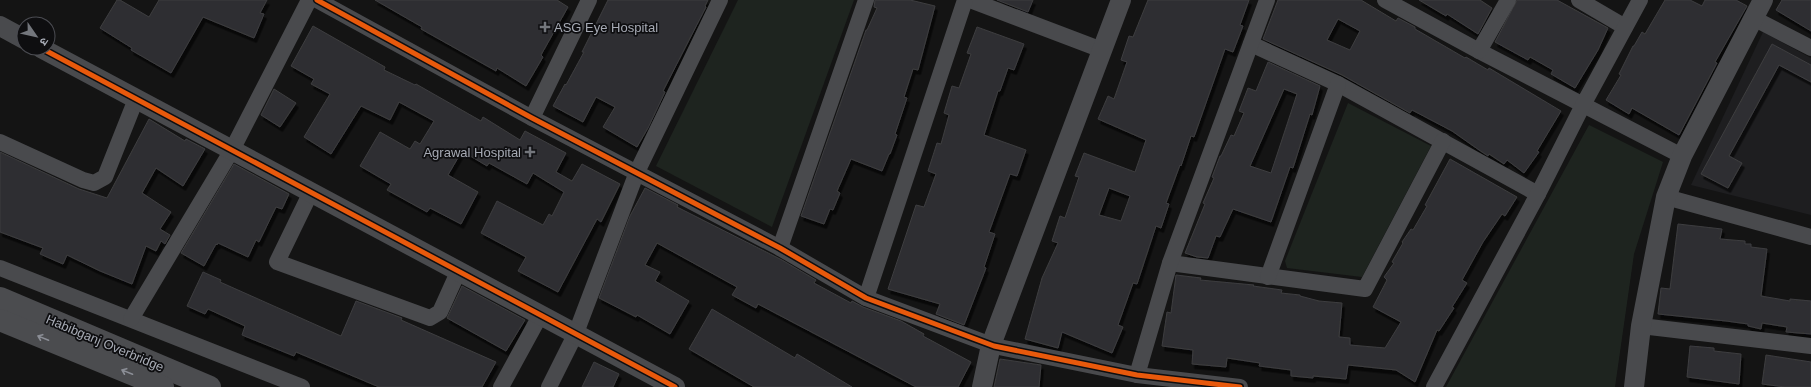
<svg xmlns="http://www.w3.org/2000/svg" width="1811" height="387" font-family="Helvetica,'Noto Sans Devanagari',sans-serif">
<style>
.built{fill:#1e1e20}
.green{fill:#1e241f}
.building{fill:#2f2f30;stroke:#3d3d40;fill-rule:evenodd;filter:url(#shadow)}
.lines{fill:none;stroke-linecap:round;stroke-linejoin:round}
.minor{stroke:#494a4d;stroke-width:16}
.tertiary{stroke:#494a4d;stroke-width:20}
.primary{stroke:#4b4c4f;stroke-width:22}
.cycleway-casing{stroke:#0e0e10;stroke-width:8}
.cycleway{stroke:#e8590c;stroke-width:5}
.oneway{stroke:#8b8e96}
.poi-dot{fill:#73767c;stroke:#0e0e10;stroke-width:1.5}
.labels{text-anchor:middle;dominant-baseline:central;stroke-width:3.5;stroke-linejoin:round;paint-order:stroke}
.poi-label{font-size:13px;fill:#a6aab4;stroke:#0e0e10;text-anchor:start}
.street-label{font-size:13px;fill:#a6aab4;stroke:#0e0e10}
</style>
<defs>
<filter id="shadow"><feDropShadow dx="2.5" dy="4.5" stdDeviation="0" flood-color="#0009"/></filter>
</defs>
<rect width="100%" height="100%" fill="#141414"/>
<path class="built" d="M1763 32 1811 58V215L1691 185Z"/>
<g class="green">
<path d="M738 0H854L772 227 656 166Z"/>
<path d="M1348 103 1431 146 1362 277 1287 268 1285 261Z"/>
<path d="M1589 125 1663 162 1634 254 1615 387H1446Z"/>
</g>
<g class="building">
<path d="M117 0H120L149 17 159 0H267L260 13 264 14 254 38 203 17 171 73 131 50 132 48 100 28Z"/>
<path d="M375 0H557L568 7 541 55 543 57 526 86 497 68 496 71 421 29 422 27Z"/>
<path d="M608 0H708L705 6 706 7 663 91 665 92 648 128 637 147 603 127 615 107 596 97 583 122 553 106 565 84 566 85 584 52H582Z"/>
<path d="M875 0H910L935 6 918 70 913 69 904 97 907 98 895 134 897 135 890 154H889L882 171 851 159 837 191 840 193 833 210 830 209 824 224 801 216 866 30H867L877 8 874 7Z"/>
<path d="M997 0H1033L1028 12Z"/>
<path d="M1148 0H1249L1240 25 1243 26 1233 52 1225 49 1194 137 1191 136 1181 166 1180 165 1166 203 1169 204 1161 228 1156 226 1137 284 1133 283 1118 325 1123 327 1112 353 1062 332 1058 348 1025 339 1042 278 1058 243 1052 241 1060 216 1065 218 1079 177 1075 176 1084 153 1135 172 1146 140 1098 119 1108 96 1114 99 1127 62 1121 60 1129 36 1133 37ZM1109 188 1130 196 1121 221 1099 215Z"/>
<path d="M1278 0H1361L1396 21 1398 18 1415 27V29L1465 58 1466 57 1488 70 1489 68 1561 111 1537 151 1539 152 1524 173 1507 160 1504 164 1489 154 1488 156 1479 150 1452 131 1412 110 1410 113 1342 75 1263 39ZM1338 19 1360 31 1350 50 1327 40Z"/>
<path d="M1419 0H1480L1492 8 1478 34 1447 14 1446 16Z"/>
<path d="M1517 0H1557L1608 28 1598 50 1575 88 1551 74 1553 70 1530 57 1528 60 1495 42Z"/>
<path d="M1665 0H1690L1702 6 1705 0H1736L1747 6 1715 62 1717 63 1679 135 1632 108 1629 114 1606 100 1621 75 1619 74 1633 46H1634L1642 32 1645 34Z"/>
<path d="M1782 0H1811V31L1776 10Z"/>
<path d="M313 26 385 67 384 70 415 85 416 84 481 121 483 117 520 140 525 131 566 153 556 172 572 181 582 164 620 184 601 222 597 219 558 292 518 271 526 257 481 233 497 201 543 225 549 214 552 216 564 192 533 173 527 184 489 163 487 166 462 151 448 175 478 192 461 224 430 208 427 212 387 190 391 184 360 166 380 132 410 149 415 141 420 144 434 121 399 102 390 120 361 106 331 154 304 137 330 94 311 84 314 79 291 66Z"/>
<path d="M977 27 1024 44 1014 70 1008 68 1000 91H998L984 135 1026 150 1017 176 1010 174 989 232 995 234 984 267 986 268 964 325 936 314 940 304 888 289 916 205 924 207 936 174 928 171 937 143 941 144 949 115 944 113 952 86 959 88 971 54 967 53Z"/>
<path d="M1772 44 1811 65V82L1779 65 1729 156 1742 163 1728 188 1701 174Z"/>
<path d="M1268 62 1320 86 1312 115 1310 114 1293 168 1290 167 1271 222 1233 209 1220 237 1216 236 1208 258 1197 257 1185 253 1205 204 1203 203 1214 178 1212 177 1220 156H1221L1231 135 1234 136 1244 113 1239 111 1248 88 1256 91ZM1284 89 1297 94 1271 173 1250 166Z"/>
<path d="M274 89 296 103 280 127 261 115Z"/>
<path d="M149 119 185 141 186 139 205 149 183 186 156 168 142 193 171 212 160 229 170 235 165 244 161 241 156 251 146 246 132 284 100 271 67 255 63 264 40 254 43 248 0 232V152L79 189 107 198Z"/>
<path d="M1450 159 1517 197 1505 216 1502 214 1483 242 1462 280 1467 283 1452 307 1454 308 1439 331 1437 330 1415 382 1396 370 1348 365 1346 379 1313 376V378L1291 376V370L1259 366 1260 363 1227 358 1226 367 1192 364 1193 350 1162 346 1167 312 1171 313 1176 275 1201 278 1200 280 1254 285 1253 286 1282 290 1281 293 1300 295V296L1319 301 1342 303 1339 337 1350 338V345L1385 348 1401 322 1373 307 1387 280 1384 277 1394 263 1392 262 1403 243 1402 242 1411 229 1413 230 1427 206 1425 205Z"/>
<path d="M234 164 289 194 282 209 276 207 259 242 256 240 248 257 218 243 217 245 216 244 204 266 181 253Z"/>
<path d="M645 188 678 205 677 207 782 260 816 280 814 283 851 303 852 301 863 307 901 321 924 334 923 336 971 362 958 387H916L758 304 756 308 732 295 737 287 657 243 645 265 660 272 655 281 689 301 670 334 637 315 636 317 599 298 630 216Z"/>
<path d="M1678 224 1722 229 1720 239 1745 241V244H1751V247L1767 249 1761 296 1790 301V299L1811 301V334L1786 332 1787 327 1762 323 1761 329 1748 326V324L1726 321 1658 314 1661 288 1670 289Z"/>
<path d="M203 272 221 280 220 282 341 336 356 301 402 318 401 320 496 362 482 387H379L296 352 294 356 242 335 245 326 208 309 205 314 187 306Z"/>
<path d="M462 286 525 320 506 351 447 318Z"/>
<path d="M712 309 795 358 797 354 852 387H754L689 349Z"/>
<path d="M1690 346 1714 348V351L1741 354 1739 384 1687 377Z"/>
<path d="M1766 355 1811 362V387H1785L1762 384Z"/>
<path d="M1000 359 1041 365 1039 387H994Z"/>
<path d="M594 362 619 374 613 387H582Z"/>
</g>
<g class="lines">
<g class="minor">
<path d="M317 0 532 118 780 248 866 298 994 346 1137 375 1240 387"/>
<path d="M970 0 1102 50"/>
<path d="M1385 0 1479 51 1682 156"/>
<path d="M1579 0 1625 27"/>
<path d="M1753 18 1811 48"/>
<path d="M1251 44 1338 84 1538 194"/>
<path d="M1479 51 1508 0"/>
<path d="M532 118 589 0"/>
<path d="M0 142 83 180 94 183 105 177 136 99"/>
<path d="M311 192 277 262 430 318 440 312 459 270"/>
<path d="M1666 197 1811 237"/>
<path d="M780 248 866 0"/>
<path d="M1170 263 1365 289 1443 141"/>
<path d="M0 268 302 387"/>
<path d="M1268 277 1338 84"/>
<path d="M866 298 965 0"/>
<path d="M131 319 232 150 309 0"/>
<path d="M1641 326 1811 346"/>
<path d="M1137 375 1170 263 1267 0"/>
<path d="M501 387 541 314"/>
<path d="M549 387 576 333 637 172 720 0"/>
<path d="M1434 387 1538 194 1583 105 1640 0"/>
</g>
<g class="tertiary">
<path d="M0 26 24 39"/>
<path d="M41 48 675 387"/>
<path d="M982 387 991 345 1121 0"/>
<path d="M1634 387 1641 326 1666 197 1682 156 1763 0"/>
</g>
<g class="primary">
<path d="M0 298 210 387"/>
<path d="M0 320 163 387"/>
</g>
<g class="cycleway-casing">
<g id="cycleway">
<path d="M317 0 532 118 780 248 866 298 994 346 1137 375 1240 387"/>
<path d="M41 48 675 387"/>
</g>
</g>
<use href="#cycleway" class="cycleway"/>
</g>
<defs><path id="oneway-shaft" d="M-6 0H5M1.5-3L5.5 0L1.5 3" fill="none" stroke-width="1.6" stroke-linecap="round" stroke-linejoin="round"/></defs>
<g class="oneway">
<use href="#oneway-shaft" transform="translate(43 338) rotate(-158)"/>
<use href="#oneway-shaft" transform="translate(127 372) rotate(-158)"/>
</g>
<g class="poi-dot">
<path d="M543 21h4v4h4v4h-4v4h-4v-4h-4v-4h4z"/>
<path d="M528 146h4v4h4v4h-4v4h-4v-4h-4v-4h4z"/>
</g>
<g class="labels">
<g class="poi-label">
<text x="554" y="27">ASG Eye Hospital</text>
<text x="521" y="152" text-anchor="end">Agrawal Hospital</text>
</g>
<g class="street-label">
<text transform="translate(105 343) rotate(23)">Habibganj Overbridge</text>
</g>
</g>
<g transform="translate(36 36) rotate(124)"><circle r="19" fill="#0e0e10" stroke="#4b4c52"/>
<path d="M0-3L7 15L0 10L-7 15Z" fill="#73767c"/>
<text y="-6" font-size="11" font-weight="bold" text-anchor="middle" fill="#a6aab4">उ</text>
</g>
</svg>
